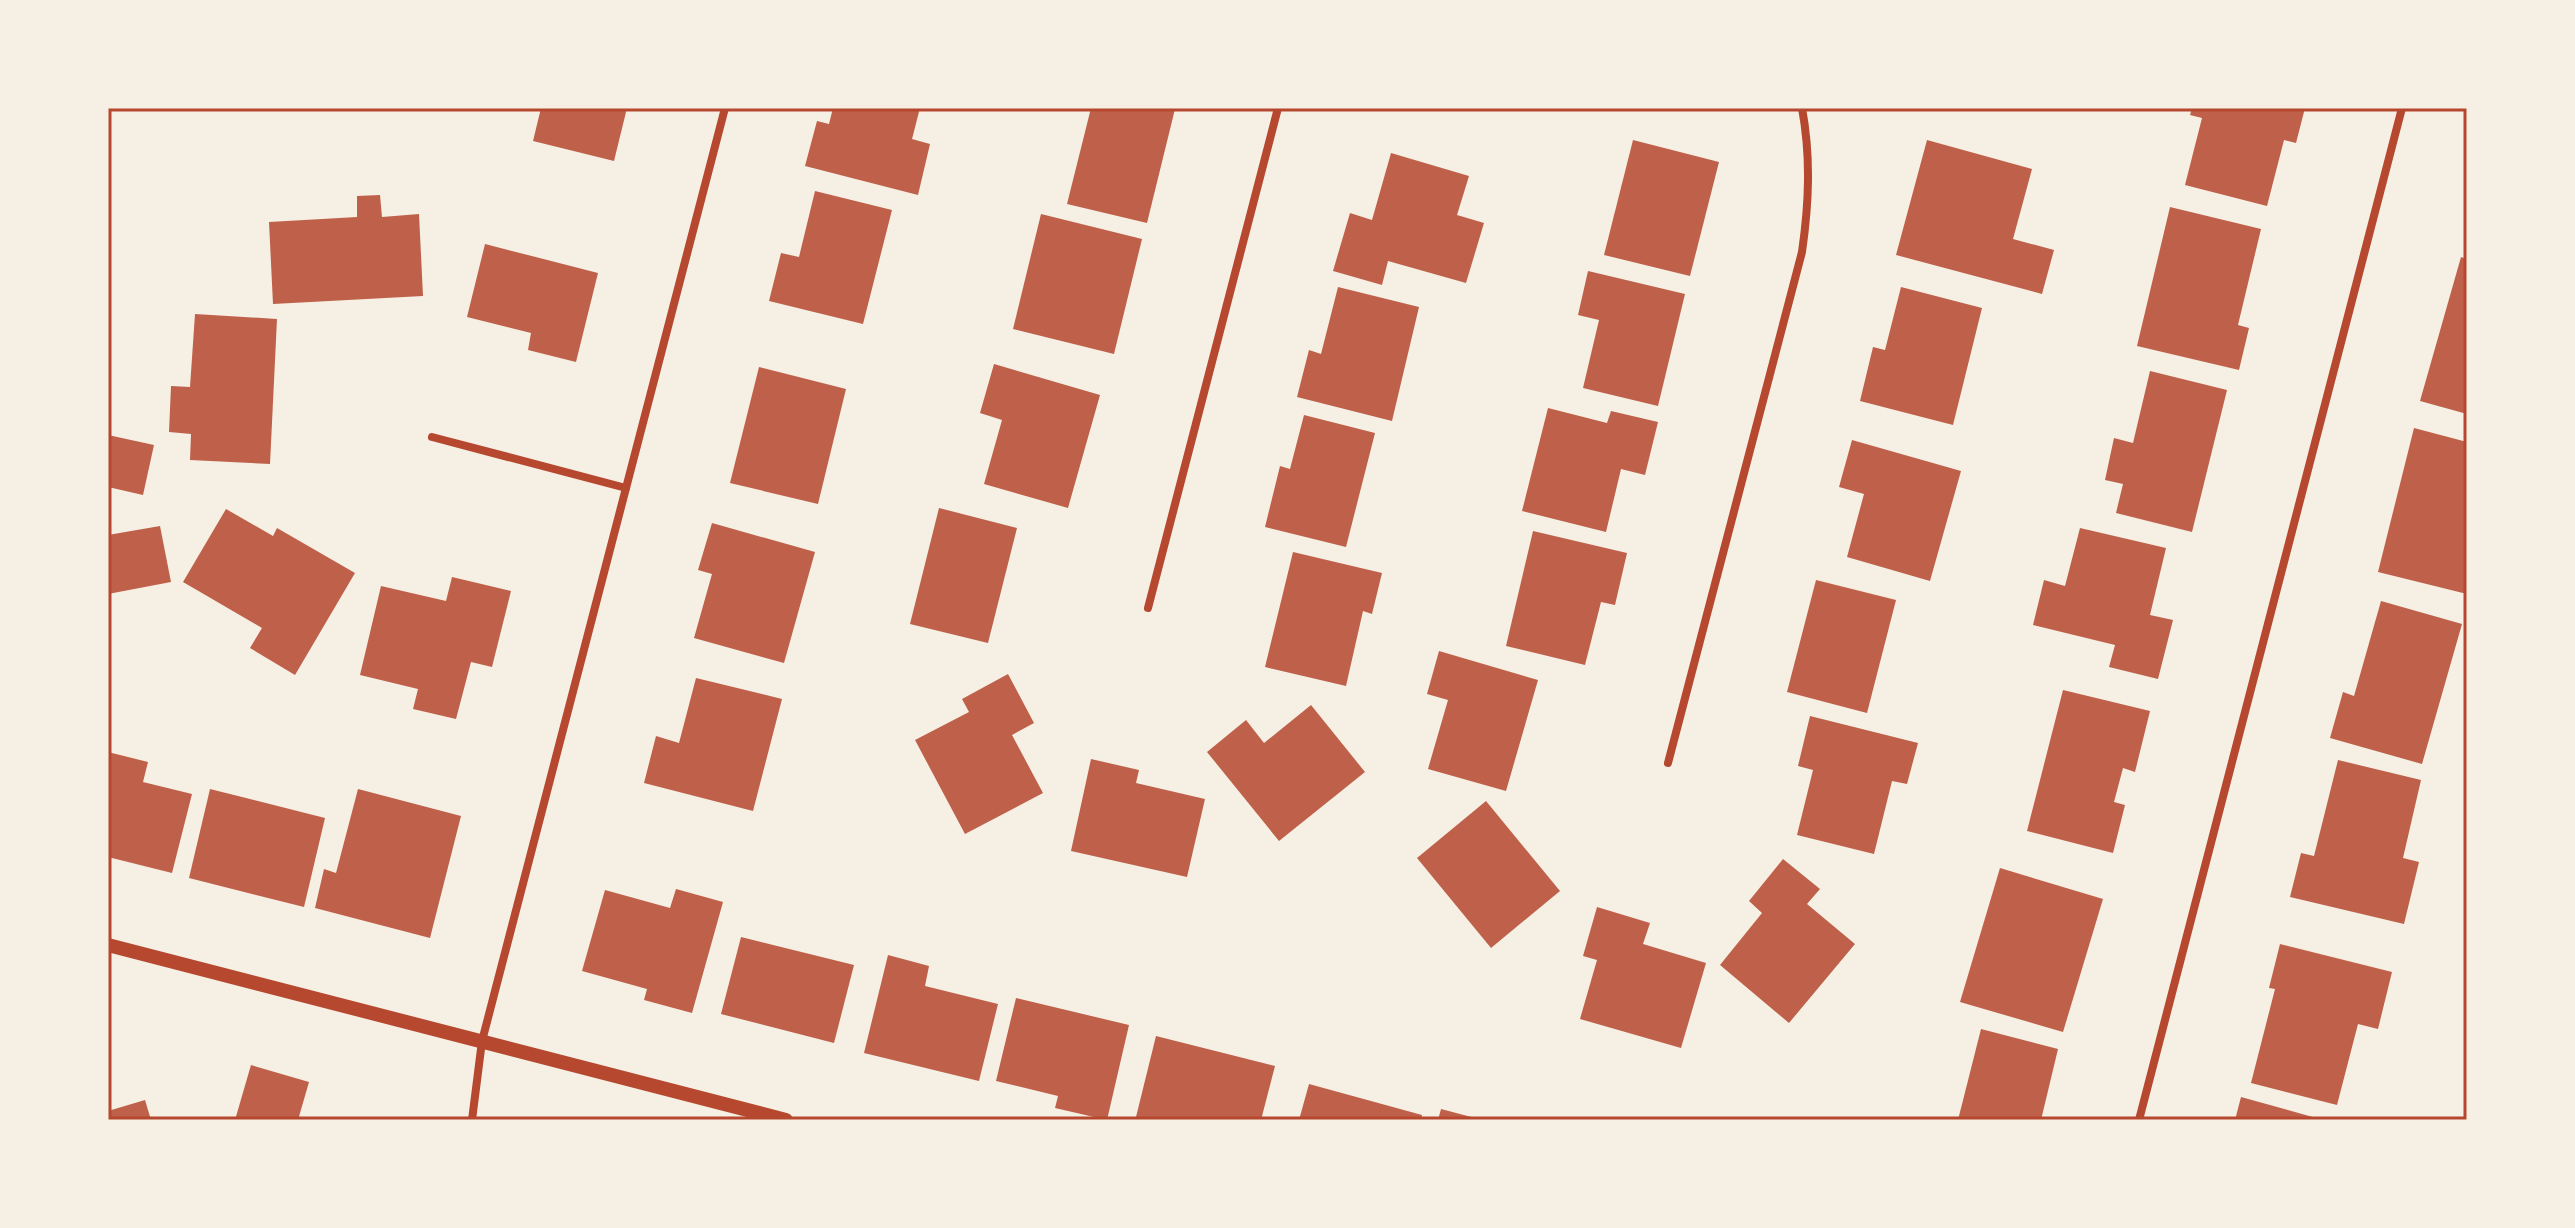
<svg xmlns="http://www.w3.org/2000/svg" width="2575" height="1228" font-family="'Open Sans',sans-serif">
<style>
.building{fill:#bf614a}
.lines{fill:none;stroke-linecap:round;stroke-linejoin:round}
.minor{stroke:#b5482f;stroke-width:8}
.tertiary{stroke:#b5482f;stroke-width:14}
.neatline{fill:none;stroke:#b5482f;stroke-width:3}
</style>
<rect width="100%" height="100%" fill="#f6efe4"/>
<g class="building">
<path d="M541 108H627L614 161 533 141Z"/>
<path d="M833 108H920L912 139 930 144 918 195 805 166 817 121 829 124Z"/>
<path d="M1091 108 1175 109 1147 223 1067 204Z"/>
<path d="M2192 108H2305L2296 143 2284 140 2267 206 2185 185 2202 118 2190 115Z"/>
<path d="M1633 140 1719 162 1690 276 1604 255Z"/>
<path d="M1927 140 2032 169 2013 239 2054 250 2042 294 1896 255Z"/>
<path d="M1391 153 1469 176 1457 215 1484 223 1466 283 1388 261 1382 285 1333 271 1350 213 1372 220Z"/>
<path d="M815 191 892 210 863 324 769 301 781 253 799 257Z"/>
<path d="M380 195 382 217 419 214 423 296 273 304 269 222 357 217V196Z"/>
<path d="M2170 207 2261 229 2238 325 2249 328 2239 370 2137 346Z"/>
<path d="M1041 214 1142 239 1114 354 1013 329Z"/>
<path d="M485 244 598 273 576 362 528 350 531 333 467 317Z"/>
<path d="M2461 257 2467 259V414L2420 401Z"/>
<path d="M1588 271 1685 294 1658 406 1583 388 1599 320 1578 315Z"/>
<path d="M1338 287 1419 307 1392 421 1297 397 1309 350 1321 354Z"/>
<path d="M1901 287 1982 308 1953 425 1860 401 1873 347 1885 350Z"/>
<path d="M195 314 277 319 270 464 190 460 191 434 169 432 171 386 190 387Z"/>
<path d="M994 364 1100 395 1068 508 984 484 1002 420 980 413Z"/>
<path d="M759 367 846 389 818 504 730 483Z"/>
<path d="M2150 371 2227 390 2192 532 2116 513 2123 484 2105 480 2114 438 2133 443Z"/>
<path d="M1548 408 1607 423 1611 411 1658 422 1645 475 1621 469 1606 532 1522 511Z"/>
<path d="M1304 415 1375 433 1346 547 1265 527 1280 466 1290 469Z"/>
<path d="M2414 428 2467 442V594L2378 572Z"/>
<path d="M108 435 154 445 143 495 108 487Z"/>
<path d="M1852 440 1961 471 1930 581 1847 557 1864 494 1839 487Z"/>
<path d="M939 508 1017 528 988 643 910 624Z"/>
<path d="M226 509 273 536 277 528 355 573 295 675 250 648 262 628 183 582Z"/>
<path d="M712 523 815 552 784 663 694 638 712 574 698 570Z"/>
<path d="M160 526 171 582 108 594V535Z"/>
<path d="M2080 528 2166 548 2150 615 2173 620 2158 679 2109 667 2115 645 2033 625 2044 580 2065 586Z"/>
<path d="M1533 531 1627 553 1615 605 1601 602 1585 665 1506 646Z"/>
<path d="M1293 552 1382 573 1372 614 1363 611 1346 686 1265 667Z"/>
<path d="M452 577 511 591 492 667 471 662 456 719 413 709 418 689 360 675 381 586 446 601Z"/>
<path d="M1816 580 1896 600 1867 713 1787 692Z"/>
<path d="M2381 601 2462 624 2422 764 2330 738 2343 692 2354 696Z"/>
<path d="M1439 651 1538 680 1506 791 1428 769 1448 700 1427 694Z"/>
<path d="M1008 674 1034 723 1012 735 1043 793 965 834 915 740 969 712 962 699Z"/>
<path d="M696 678 782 699 753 811 644 783 656 736 679 743Z"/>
<path d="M2063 690 2150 711 2135 772 2123 768 2114 802 2125 805 2113 853 2027 831Z"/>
<path d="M1311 705 1365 772 1279 841 1207 752 1246 720 1264 743Z"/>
<path d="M1810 716 1918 743 1907 784 1892 781 1874 854 1797 835 1813 770 1798 766Z"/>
<path d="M108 752 148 762 143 782 192 794 172 873 108 857Z"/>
<path d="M1091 759 1139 770 1136 783 1205 799 1187 877 1071 851Z"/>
<path d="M2338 760 2421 780 2403 858 2419 862 2404 924 2290 897 2301 853 2314 856Z"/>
<path d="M210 789 325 818 304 907 189 878Z"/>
<path d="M358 789 461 816 430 938 315 908 324 869 336 873Z"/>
<path d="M1486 801 1560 891 1491 948 1417 858Z"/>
<path d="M1783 859 1820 889 1807 904 1855 944 1789 1023 1720 965 1762 913 1749 901Z"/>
<path d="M2000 868 2103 899 2063 1032 1960 1002Z"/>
<path d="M676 889 723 902 692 1013 644 1000 647 989 582 971 605 890 670 908Z"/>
<path d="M1597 907 1650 923 1643 944 1706 963 1681 1048 1580 1019 1597 960 1583 956Z"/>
<path d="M741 937 854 965 834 1043 721 1014Z"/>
<path d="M2280 944 2392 972 2378 1029 2358 1024 2337 1105 2251 1083 2275 989 2269 988Z"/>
<path d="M888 955 929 966 925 986 998 1004 979 1081 864 1053Z"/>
<path d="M1016 998 1129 1025 1107 1120 1055 1108 1058 1096 996 1081Z"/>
<path d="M1981 1029 2058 1049 2041 1120H1958Z"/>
<path d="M1156 1036 1275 1066 1261 1120H1146L1136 1117Z"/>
<path d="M251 1065 309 1082 298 1120H235Z"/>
<path d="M1309 1084 1422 1115 1421 1120H1299Z"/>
<path d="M2241 1097 2320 1119V1120H2235Z"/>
<path d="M145 1100 151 1120H108V1111Z"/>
<path d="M1441 1109 1479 1119V1120H1438Z"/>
</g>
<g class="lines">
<g class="minor">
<path d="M432 437 626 488"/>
<path d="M1148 608 1278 108"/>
<path d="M1668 763 1802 252C1809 203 1811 157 1802 108"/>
<path d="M472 1120 482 1041 725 108"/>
<path d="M2139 1120 2402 108"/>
</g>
<path class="tertiary" d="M108 945 786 1120"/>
</g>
<rect width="2575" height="1228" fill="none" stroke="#f6efe4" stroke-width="220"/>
<rect x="110" y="110" width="2355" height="1008" class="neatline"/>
</svg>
